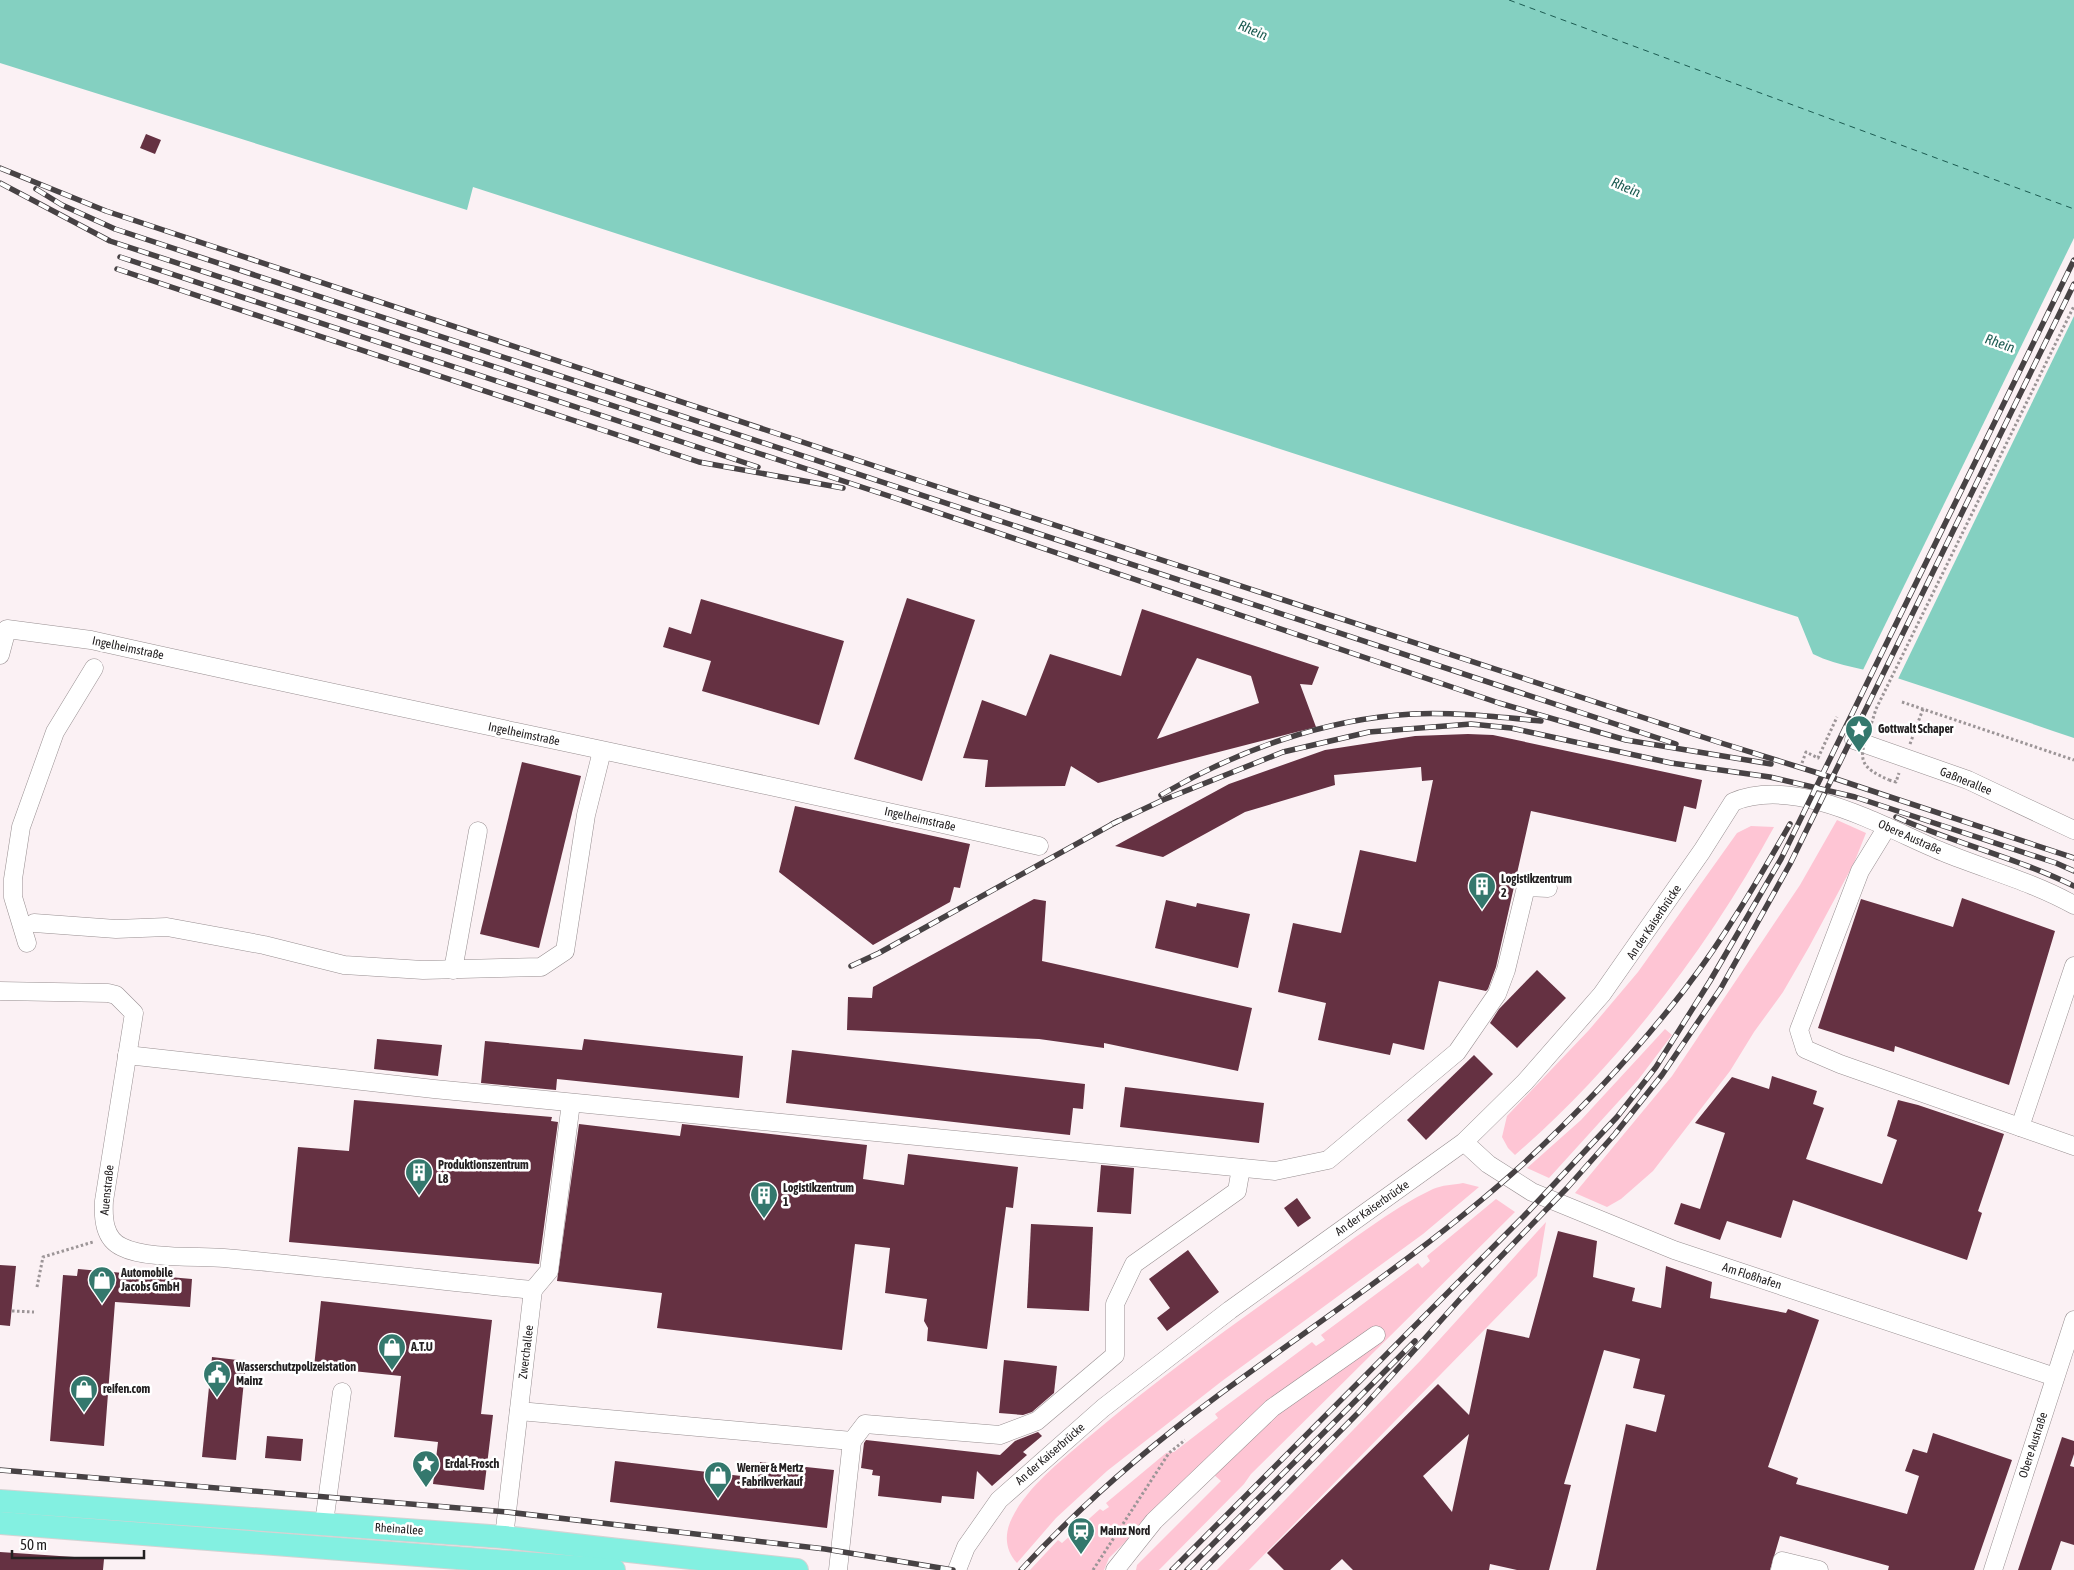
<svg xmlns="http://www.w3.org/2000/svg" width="2074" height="1570" font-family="'Asap Condensed',sans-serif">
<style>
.green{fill:#fec5d4}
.water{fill:#84d0c1}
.pier{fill:#fbf1f4}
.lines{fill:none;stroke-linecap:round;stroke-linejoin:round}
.ferry{stroke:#1c5b51;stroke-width:1;stroke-dasharray:6 5;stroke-linecap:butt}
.building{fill:#653142;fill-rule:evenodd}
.minor-casing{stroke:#988f91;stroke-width:19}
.major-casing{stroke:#d3d3d3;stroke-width:24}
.path{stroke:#9c9597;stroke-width:3;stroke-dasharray:2.5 2.5;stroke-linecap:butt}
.minor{stroke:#fff;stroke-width:18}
.major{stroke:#83f0e1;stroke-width:22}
.rail-casing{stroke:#474244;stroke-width:5.5}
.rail{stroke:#fff;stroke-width:4;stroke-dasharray:11;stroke-linecap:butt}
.path-bridge{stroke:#9c9597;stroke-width:3;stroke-dasharray:2.5 2.5;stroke-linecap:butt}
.labels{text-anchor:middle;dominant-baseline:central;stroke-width:5;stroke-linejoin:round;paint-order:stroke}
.street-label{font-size:12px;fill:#242122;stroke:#fff}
.poi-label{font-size:12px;font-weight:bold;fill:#242122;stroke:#fff;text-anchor:start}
.water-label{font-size:14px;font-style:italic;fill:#1c5b51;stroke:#fff}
</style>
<rect width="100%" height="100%" fill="#fbf1f4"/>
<g class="green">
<path d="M1837 820 1866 833 1854 863 1809 947 1783 992 1754 1032 1730 1071 1653 1171 1621 1199 1607 1207 1575 1193 1672 1076 1800 885Z"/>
<path d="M1751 826 1774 827C1709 947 1618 1066 1515 1155L1508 1148 1502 1137 1507 1116 1589 1030 1638 972 1737 833Z"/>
<path d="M1665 1029 1672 1035 1638 1080 1549 1178 1527 1168 1581 1120Z"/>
<path d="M1463 1183 1479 1187 1423 1234 1222 1381 1107 1471 1056 1518 1017 1563C1005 1550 1004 1534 1012 1518 1026 1488 1064 1458 1090 1436 1160 1377 1235 1323 1310 1270 1350 1242 1389 1210 1433 1189 1442 1185 1453 1185 1463 1183Z"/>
<path d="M1496 1199 1515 1212 1251 1474 1244 1484 1159 1570H1136L1137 1565 1221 1481 1203 1465 1109 1558 1104 1570H1030L1058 1540 1062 1543 1100 1509 1103 1511 1109 1507 1106 1503 1166 1453 1174 1452 1218 1418 1215 1414 1312 1342 1316 1346 1325 1340 1321 1335 1418 1263 1422 1268 1430 1261 1427 1256Z"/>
<path d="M1546 1222 1537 1276 1249 1570H1217L1421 1360Z"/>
</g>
<path class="water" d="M0 0H2074V738C2015 718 1956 697 1897 678 1869 669 1839 667 1813 654L1798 617 473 187 467 210 0 63Z"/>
<path class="pier" d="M2074 238V316L1897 681 1863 670Z"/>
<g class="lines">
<path class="ferry" d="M1509 0 2074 209"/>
</g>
<g class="building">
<path d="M146 134 161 140 155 154 140 148Z"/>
<path d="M907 598 975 620 922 781 854 759Z"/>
<path d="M701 599 844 641 819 725 702 691 711 661 663 647 669 627 691 634Z"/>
<path d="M1142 609 1319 667 1312 685 1300 684 1316 727 1098 783 1071 766 1065 786 985 787 988 760 963 758 982 700 1026 716 1050 654 1121 676ZM1197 658 1251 676 1259 703 1157 739Z"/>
<path d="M1468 734 1493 735 1702 780 1696 809 1684 806 1676 842 1531 811 1496 967 1488 989 1486 991 1439 981 1424 1050 1393 1043 1390 1055 1318 1040 1326 1003 1278 992 1293 923 1341 933 1360 850 1416 862 1433 780 1422 781 1421 767 1334 775 1335 785 1245 812 1163 857 1115 846 1229 784 1325 750 1415 736Z"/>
<path d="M522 762 581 776 539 948 480 934Z"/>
<path d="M795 806 970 844 960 888 954 887 950 902 873 945 779 872Z"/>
<path d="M1962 898 2055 931 2009 1085 1895 1046 1894 1052 1818 1028 1861 899 1953 927Z"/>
<path d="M1034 899 1046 901 1042 961 1252 1008 1238 1071 1104 1043V1048L1039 1039 847 1030 848 997 872 998 873 987Z"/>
<path d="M1166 900 1196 907 1197 903 1250 914 1238 968 1155 948Z"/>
<path d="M1537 970 1566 998 1517 1048 1490 1023 1499 1009Z"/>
<path d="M377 1039 442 1045 438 1076 374 1069Z"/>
<path d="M584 1039 743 1056 739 1098 557 1079 556 1090 481 1083 485 1041 582 1050Z"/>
<path d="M792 1050 1085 1084 1083 1109 1073 1108 1070 1135 786 1103Z"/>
<path d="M1474 1055 1493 1074 1426 1140 1407 1120Z"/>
<path d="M1772 1076 1817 1091 1813 1104 1824 1108 1806 1159 1882 1184 1897 1140 1887 1136 1898 1100 1918 1105 2004 1134 1978 1211 1982 1213 1967 1260 1793 1200 1781 1238 1727 1221 1720 1240 1674 1224 1681 1203 1700 1209 1725 1133 1695 1123 1732 1077 1769 1089Z"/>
<path d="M1125 1087 1264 1103 1259 1143 1120 1127Z"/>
<path d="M354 1100 552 1117 551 1121 558 1122 539 1264 289 1242 298 1147 349 1151Z"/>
<path d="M579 1124 680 1136 682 1124 867 1145 863 1179 904 1185 908 1154 1018 1167 1013 1208 1006 1207 987 1349 927 1341 928 1328 924 1321 927 1299 885 1293 890 1248 855 1244 842 1350 657 1328 662 1293 557 1281Z"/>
<path d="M1101 1165 1134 1168 1131 1214 1097 1212Z"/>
<path d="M1297 1198 1311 1218 1298 1227 1284 1208Z"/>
<path d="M1031 1224 1093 1227 1089 1311 1027 1308Z"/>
<path d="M1558 1231 1597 1241 1593 1277 1635 1288 1632 1301 1661 1308 1666 1266 1712 1282 1710 1298 1786 1313 1788 1309 1819 1320 1768 1467 1798 1478 1796 1484 1907 1514 1919 1476 1905 1471 1913 1449 1927 1453 1933 1433 2012 1460 1974 1570H1888L1889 1566 1780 1536 1770 1570H1596L1626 1424 1656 1432 1665 1395 1633 1388 1640 1359 1604 1350 1564 1484 1571 1485 1549 1570H1517L1490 1564 1489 1570H1353L1342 1559 1330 1570H1284L1267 1553 1438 1384 1469 1415 1487 1329 1529 1338ZM1469 1434 1452 1512 1423 1476Z"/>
<path d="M1188 1250 1219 1292 1167 1331 1157 1318 1170 1308 1149 1279Z"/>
<path d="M0 1265 16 1266 10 1326 0 1325Z"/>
<path d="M78 1269 192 1279 190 1307 115 1302 104 1446 50 1441 63 1275 77 1276Z"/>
<path d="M321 1301 492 1320 481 1414 493 1415 484 1490 433 1484 438 1442 394 1437 401 1376 314 1367Z"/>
<path d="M212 1357 246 1361 236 1460 202 1457Z"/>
<path d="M1004 1360 1057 1366 1054 1393 1032 1412 1023 1415 999 1413Z"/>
<path d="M1038 1432 1042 1436 1023 1452 1027 1455 992 1486 977 1471 974 1499 942 1496 941 1503 878 1496 880 1476 872 1475 873 1470 861 1468 864 1443 866 1440 1000 1455 1015 1441Z"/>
<path d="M267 1436 303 1439 301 1461 265 1458Z"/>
<path d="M2062 1437 2074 1441V1454L2070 1466 2074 1467V1545L2061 1541 2051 1570H2018Z"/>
<path d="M615 1461 758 1478 760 1462 834 1470 827 1528 610 1502Z"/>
<path d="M0 1552 104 1559 103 1570H0Z"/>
</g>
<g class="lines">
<g class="minor-casing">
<g id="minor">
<path d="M0 655 7 629 91 640C407 711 724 773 1039 846"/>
<path d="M1854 740 1968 780 2074 830"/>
<path d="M1887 827 1860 871 1799 1030 1805 1049 1840 1064 2074 1146"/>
<path d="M34 923 116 929 167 927 264 945 344 965 423 970 541 967 565 951 586 815 602 751"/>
<path d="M27 943 13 897V879L21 827 55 732 94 668"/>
<path d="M453 970 478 831"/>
<path d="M0 991 108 993 116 995 134 1013 104 1201C103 1218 104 1239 122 1247 145 1259 197 1256 224 1258 327 1267 430 1280 533 1290"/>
<path d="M127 1055 434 1089 1275 1171 1328 1160 1457 1052 1497 994 1506 970 1526 887 1548 888"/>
<path d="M2020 1127 2074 966"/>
<path d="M1464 1142 1488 1164 1532 1192 1674 1250 2055 1377"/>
<path d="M533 1290 549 1271 571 1103"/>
<path d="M519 1411 852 1441 865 1424 1000 1435 1037 1421 1115 1355V1304L1134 1264 1237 1191 1241 1168"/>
<path d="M324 1523 342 1392"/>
<path d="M504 1537 533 1290"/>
<path d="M838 1570 852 1441"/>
<path d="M957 1570 966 1547 999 1500 1103 1408 1230 1310 1464 1142 1525 1082 1602 994 1702 851 1733 802C1797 775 1885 828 1943 852 1987 870 2033 882 2074 905"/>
<path d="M1115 1570 1154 1521 1272 1408 1376 1335"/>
<path d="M1780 1570 1782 1561 1819 1570"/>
<path d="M1993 1570 2074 1320"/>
</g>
</g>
<g class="major-casing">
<g id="major">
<path d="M0 1501 504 1537 797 1570"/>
<path d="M0 1523 614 1570"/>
</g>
</g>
<g class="path">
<path d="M1902 702 2074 760"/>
<path d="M1870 728 1876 709 2074 306"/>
<path d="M1910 744 1923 709"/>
<path d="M1802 763 1806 752 1818 758 1837 717"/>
<path d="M1889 780 1896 782 1899 773"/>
<path d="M37 1287 43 1257 93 1242"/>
<path d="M12 1311 34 1312"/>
<path d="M1093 1570 1169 1453 1185 1440"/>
</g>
<use href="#minor" class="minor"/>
<use href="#major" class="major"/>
<g class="rail-casing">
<g id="rail">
<path d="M0 168 106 211 926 483 1718 742 1818 773 2074 858"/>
<path d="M0 183 110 241 892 497 1499 703 1626 740 1771 764"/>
<path d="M36 189 62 205 115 229 1676 744"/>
<path d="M120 257 758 467"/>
<path d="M117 269 699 462 843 488"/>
<path d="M1161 795C1236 751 1324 719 1412 714 1455 712 1499 717 1541 721"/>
<path d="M1896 817C1954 843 2017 858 2074 886"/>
<path d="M1112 824 1163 800 1283 752 1369 732 1471 724 1511 728 1671 763 1770 777 1855 797 2056 863 2074 871"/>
<path d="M851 966 879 953 1118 821"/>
<path d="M0 1470 507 1512 825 1549 953 1570"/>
<path d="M1021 1570C1080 1506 1146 1449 1216 1397 1319 1321 1428 1250 1523 1164 1581 1110 1637 1051 1685 989 1725 937 1758 880 1790 824"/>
<path d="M1172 1570 1524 1216 1617 1117 1656 1067 1710 981 1781 859 2074 260"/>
<path d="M1187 1570 1415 1341"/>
<path d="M1203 1570 1359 1412 1461 1298 1567 1188 1615 1134 1662 1075 1721 988 1790 864 2074 284"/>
</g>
</g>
<use href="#rail" class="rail"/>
<path class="path-bridge" d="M1868 733C1857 761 1862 768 1889 780"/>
</g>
<defs>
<g id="sight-pin" transform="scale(1.4375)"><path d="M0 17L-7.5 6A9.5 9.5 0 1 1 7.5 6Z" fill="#34786d" stroke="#fff"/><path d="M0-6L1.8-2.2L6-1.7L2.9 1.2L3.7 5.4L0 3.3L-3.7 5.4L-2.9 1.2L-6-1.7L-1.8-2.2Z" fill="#fff"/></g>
<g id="building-pin" transform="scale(1.4375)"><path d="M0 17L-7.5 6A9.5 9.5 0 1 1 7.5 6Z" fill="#34786d" stroke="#fff"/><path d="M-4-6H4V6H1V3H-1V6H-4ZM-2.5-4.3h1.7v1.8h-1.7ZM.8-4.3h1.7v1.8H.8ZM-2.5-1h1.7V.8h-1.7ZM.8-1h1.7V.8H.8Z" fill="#fff"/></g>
<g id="shop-pin" transform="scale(1.4375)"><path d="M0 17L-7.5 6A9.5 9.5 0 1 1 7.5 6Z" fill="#34786d" stroke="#fff"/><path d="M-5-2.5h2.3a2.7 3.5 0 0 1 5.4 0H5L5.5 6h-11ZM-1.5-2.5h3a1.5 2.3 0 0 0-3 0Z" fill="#fff"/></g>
<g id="civic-pin" transform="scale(1.4375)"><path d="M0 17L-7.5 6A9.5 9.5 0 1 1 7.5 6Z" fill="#34786d" stroke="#fff"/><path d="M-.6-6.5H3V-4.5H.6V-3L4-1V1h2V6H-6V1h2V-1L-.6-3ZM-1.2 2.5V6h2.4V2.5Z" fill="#fff"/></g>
<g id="station-pin" transform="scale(1.4375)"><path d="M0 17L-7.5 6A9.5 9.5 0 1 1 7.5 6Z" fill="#34786d" stroke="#fff"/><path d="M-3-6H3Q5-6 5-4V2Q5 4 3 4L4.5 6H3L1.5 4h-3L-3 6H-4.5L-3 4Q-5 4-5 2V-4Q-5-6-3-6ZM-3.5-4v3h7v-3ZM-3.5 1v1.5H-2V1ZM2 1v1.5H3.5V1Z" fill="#fff"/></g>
</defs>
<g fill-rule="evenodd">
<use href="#sight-pin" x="1859" y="729"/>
<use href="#building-pin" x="1482" y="886"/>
<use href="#building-pin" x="419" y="1172"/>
<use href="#building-pin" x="764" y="1195"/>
<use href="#shop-pin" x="102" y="1280"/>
<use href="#shop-pin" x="392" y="1347"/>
<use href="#civic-pin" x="217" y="1374"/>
<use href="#shop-pin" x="84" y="1389"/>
<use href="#sight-pin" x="426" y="1464"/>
<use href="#shop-pin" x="718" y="1475"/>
<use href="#station-pin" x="1081" y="1531"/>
</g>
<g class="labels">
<g class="street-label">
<text transform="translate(128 648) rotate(12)">Ingelheimstraße</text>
<text transform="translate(524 734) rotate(12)">Ingelheimstraße</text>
<text transform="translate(1966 781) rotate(22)">Gaßnerallee</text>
<text transform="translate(920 819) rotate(13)">Ingelheimstraße</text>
<text transform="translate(1910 837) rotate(24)">Obere Austraße</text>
<text transform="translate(1654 922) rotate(-56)">An der Kaiserbrücke</text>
<text transform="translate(107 1190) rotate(-84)">Auenstraße</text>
<text transform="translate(1372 1208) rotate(-35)">An der Kaiserbrücke</text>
<text transform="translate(1752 1276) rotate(18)">Am Floßhafen</text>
<text transform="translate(526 1352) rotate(-83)">Zwerchallee</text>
<text transform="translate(2033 1445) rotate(-72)">Obere Austraße</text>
<text transform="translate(1050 1454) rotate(-41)">An der Kaiserbrücke</text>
<text transform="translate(399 1529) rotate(4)">Rheinallee</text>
</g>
<g class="poi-label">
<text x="1878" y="729">Gottwalt Schaper</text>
<text x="1501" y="879">Logistikzentrum<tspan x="1501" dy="14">2</tspan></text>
<text x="438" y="1165">Produktionszentrum<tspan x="438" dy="14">L8</tspan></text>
<text x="783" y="1188">Logistikzentrum<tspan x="783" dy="14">1</tspan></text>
<text x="121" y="1273">Automobile<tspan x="121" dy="14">Jacobs GmbH</tspan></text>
<text x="411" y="1347">A.T.U</text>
<text x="236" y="1367">Wasserschutzpolizeistation<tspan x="236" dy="14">Mainz</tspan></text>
<text x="103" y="1389">reifen.com</text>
<text x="445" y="1464">Erdal-Frosch</text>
<text x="737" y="1468">Werner &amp; Mertz<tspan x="737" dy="14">- Fabrikverkauf</tspan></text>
<text x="1100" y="1531">Mainz Nord</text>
</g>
<g class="water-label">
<text transform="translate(1253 30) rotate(23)">Rhein</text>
<text transform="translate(1626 187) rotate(23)">Rhein</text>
<text transform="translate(2000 343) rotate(19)">Rhein</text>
</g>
</g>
<path d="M12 1550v8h132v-8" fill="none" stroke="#242122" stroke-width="2.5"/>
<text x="20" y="1550" font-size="15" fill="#242122" stroke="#ffffff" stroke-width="4" paint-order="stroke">50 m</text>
</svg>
